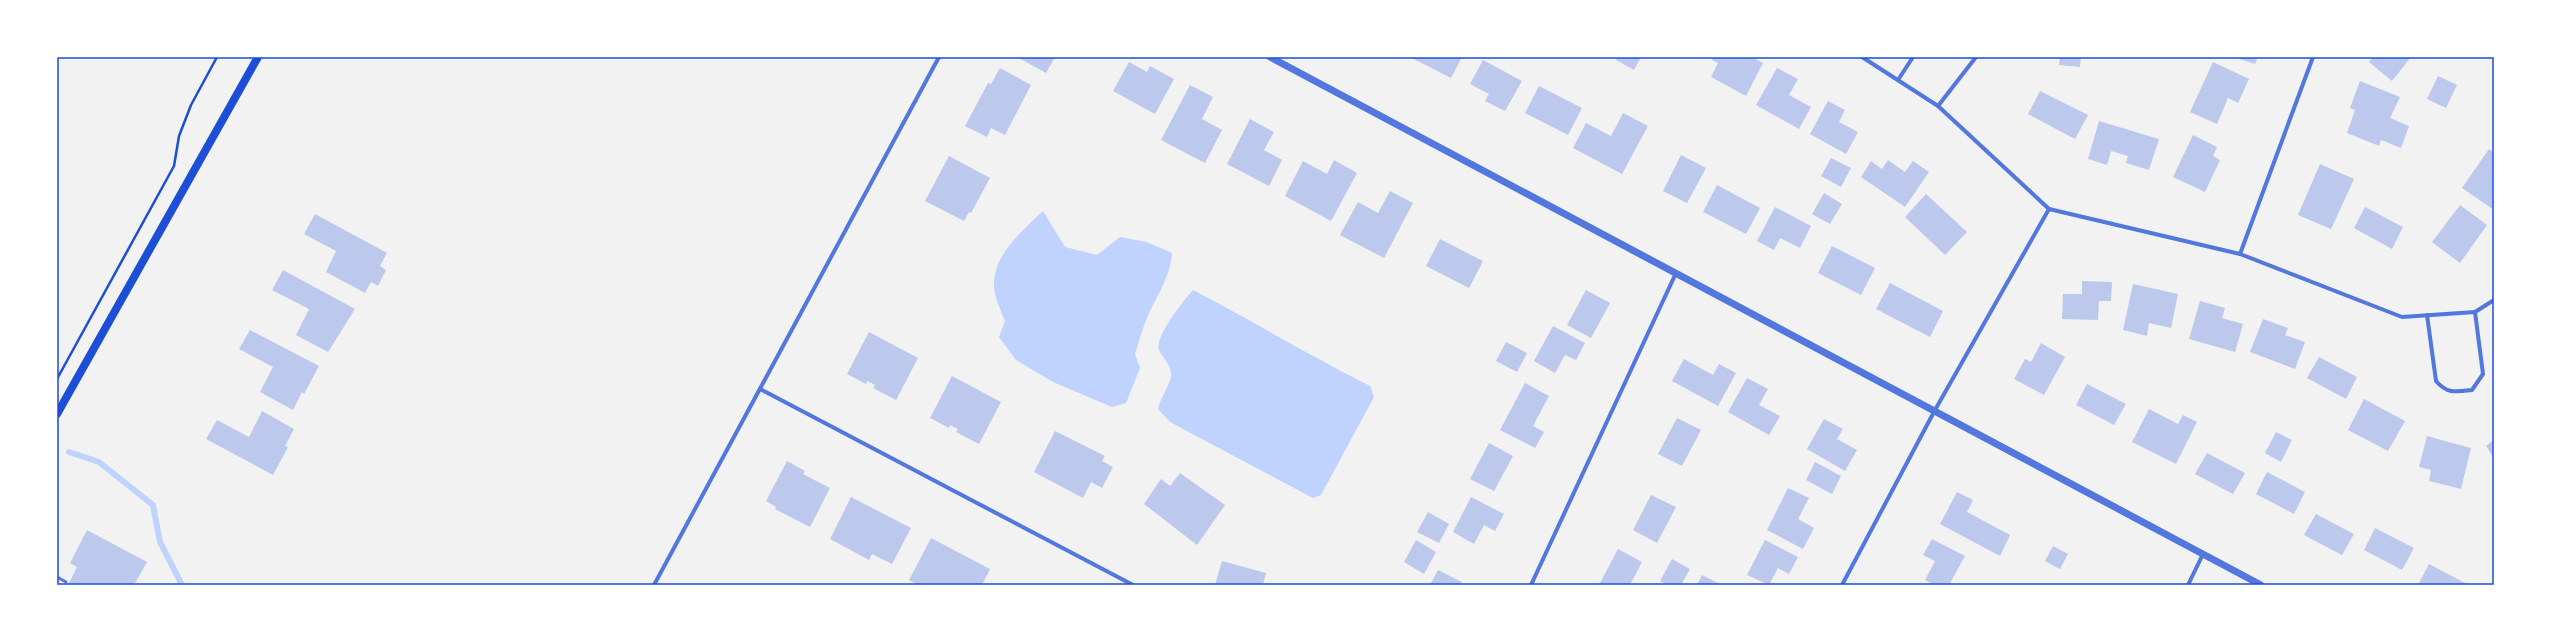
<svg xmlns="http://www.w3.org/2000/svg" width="2551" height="642" font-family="Figtree,sans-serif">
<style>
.water{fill:#bfd3fe}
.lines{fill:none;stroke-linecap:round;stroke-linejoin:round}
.stream{stroke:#bfd3fe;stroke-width:6}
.building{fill:#bdc9ec}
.path{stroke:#1d4ed8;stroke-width:2.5}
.service{stroke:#5277de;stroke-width:3}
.minor{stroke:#5277de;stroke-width:4}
.tertiary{stroke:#5277de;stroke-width:7}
.secondary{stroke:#1d4ed8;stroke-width:8}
.neatline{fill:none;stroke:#1d4ed8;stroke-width:1.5}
</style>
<rect width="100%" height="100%" fill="#f2f2f2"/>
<g class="water">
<path d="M1043 211 1065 247 1097 255 1120 237 1147 242 1172 253C1170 278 1157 295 1147 318 1142 329 1139 342 1135 354L1140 368 1126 403 1112 407 1053 382 1016 360 999 337 1005 321C1000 308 993 295 994 281 996 252 1024 229 1043 211Z"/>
<path d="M1193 290C1253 321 1310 356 1370 386L1374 397 1321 495 1313 498 1170 422 1158 409C1160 399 1171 383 1171 375 1171 364 1163 359 1159 350 1154 337 1184 300 1193 290Z"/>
</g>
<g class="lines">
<path class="stream" d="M69 452 99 462 153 505 160 542 182 585"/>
</g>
<g class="building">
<path d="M1017 57H1055L1046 73Z"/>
<path d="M1410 57H1462L1451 78Z"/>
<path d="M1618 57H1641L1634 70 1616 60Z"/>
<path d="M1714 57H1752L1763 63 1746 96 1711 77 1718 63 1712 60Z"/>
<path d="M2060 57H2081L2080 67 2059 65Z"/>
<path d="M2233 57H2258L2255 64Z"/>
<path d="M2373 57H2411L2392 81 2369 62Z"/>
<path d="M1483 60 1522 81 1505 111 1485 101 1489 94 1470 84Z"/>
<path d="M1129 62 1147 72 1150 66 1174 79 1155 114 1113 91Z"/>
<path d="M2213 62 2249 79 2238 103 2228 98 2217 124 2190 112Z"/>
<path d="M1000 68 1031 85 1005 135 991 128 987 137 965 126 988 83 991 84Z"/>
<path d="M1777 68 1798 79 1789 95 1811 107 1799 129 1756 105Z"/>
<path d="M2438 76 2457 85 2446 108 2427 99Z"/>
<path d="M2360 81 2400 97 2390 118 2409 126 2401 148 2381 140 2379 146 2347 133 2355 110 2350 108Z"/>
<path d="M1190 85 1213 97 1202 119 1222 130 1205 163 1161 140Z"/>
<path d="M1539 86 1582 108 1568 135 1525 113Z"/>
<path d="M2040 91 2088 115 2075 139 2028 114Z"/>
<path d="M1828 101 1845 110 1839 122 1858 132 1846 154 1810 134Z"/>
<path d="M1623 113 1648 126 1622 174 1573 148 1586 123 1611 136Z"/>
<path d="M1250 119 1274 132 1264 150 1282 160 1269 186 1227 164Z"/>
<path d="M2099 121 2159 139 2149 170 2126 163 2128 156 2111 151 2107 165 2088 159Z"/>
<path d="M2193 135 2217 147 2213 156 2220 160 2205 192 2173 177Z"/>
<path d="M2489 149 2494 153V210L2462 188Z"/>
<path d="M1681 155 1706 168 1687 203 1663 191Z"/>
<path d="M949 156 990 178 971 213 969 212 964 221 925 201Z"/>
<path d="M1831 158 1851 168 1841 187 1821 176Z"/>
<path d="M1334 160 1357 173 1331 221 1285 196 1303 161 1327 174Z"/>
<path d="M1888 160 1905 172 1913 161 1929 172 1905 207 1861 177 1871 161 1882 169Z"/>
<path d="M2320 164 2354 179 2331 229 2298 215Z"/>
<path d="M1717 185 1760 208 1746 234 1703 212Z"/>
<path d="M1390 191 1413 203 1384 258 1340 235 1358 202 1378 213Z"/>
<path d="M1824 193 1842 204 1830 224 1812 214Z"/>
<path d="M1926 194 1967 232 1945 255 1905 217Z"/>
<path d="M2460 205 2487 225 2460 263 2432 242Z"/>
<path d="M1775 207 1811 226 1800 248 1780 238 1774 250 1757 241Z"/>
<path d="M2365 207 2403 227 2392 249 2354 228Z"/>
<path d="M315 214 387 253 380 266 386 270 378 286 371 282 365 293 326 272 336 251 304 234Z"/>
<path d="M1440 239 1483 261 1469 288 1426 266Z"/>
<path d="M1832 246 1875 268 1861 295 1818 273Z"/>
<path d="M283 270 355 309 328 352 296 335 309 309 272 290Z"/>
<path d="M2082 281 2112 282 2111 301H2099L2098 320 2062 319 2063 294H2082Z"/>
<path d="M1890 283 1943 311 1930 337 1876 309Z"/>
<path d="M2133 284 2178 294 2171 328 2149 323 2147 336 2123 330Z"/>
<path d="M1586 290 1610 303 1591 338 1567 325Z"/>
<path d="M2200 301 2225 308 2222 318 2243 324 2235 352 2189 339Z"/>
<path d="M2263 319 2288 328 2285 335 2305 342 2295 369 2250 352Z"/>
<path d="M1553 326 1585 343 1576 360 1565 355 1555 373 1534 361Z"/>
<path d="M250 330 319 366 304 394 302 392 293 410 260 392 273 367 239 349Z"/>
<path d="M869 332 918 358 896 400 873 388 875 385 867 381 866 384 847 374Z"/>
<path d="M1506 342 1527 353 1517 372 1496 361Z"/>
<path d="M2041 343 2065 357 2044 395 2014 379 2025 359 2031 362Z"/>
<path d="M2319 357 2357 377 2346 399 2307 378Z"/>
<path d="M1684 359 1713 375 1719 364 1736 373 1718 406 1672 381Z"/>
<path d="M952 376 1001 402 979 444 956 432 958 429 950 425 949 428 930 418Z"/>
<path d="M1747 378 1768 389 1759 405 1780 416 1769 435 1728 412Z"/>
<path d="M1525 383 1549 396 1533 426 1544 432 1535 448 1500 430Z"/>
<path d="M2087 384 2126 404 2114 425 2076 405Z"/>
<path d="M2364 399 2405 421 2388 451 2348 430Z"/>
<path d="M2149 409 2178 424 2183 415 2197 422 2176 464 2132 442Z"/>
<path d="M262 411 294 429 285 446 288 447 273 475 206 439 217 420 249 437Z"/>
<path d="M1677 418 1701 430 1682 466 1658 454Z"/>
<path d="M1824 419 1843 429 1837 439 1857 450 1845 471 1807 449Z"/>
<path d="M1055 431 1105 456 1102 461 1113 467 1102 488 1091 482 1083 498 1034 472Z"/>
<path d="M2276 432 2292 440 2281 462 2265 453Z"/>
<path d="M2427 436 2471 448 2461 489 2429 481 2431 470 2419 467Z"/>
<path d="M2494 440V458L2486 446Z"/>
<path d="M1489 443 1513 456 1494 491 1470 479Z"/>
<path d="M2207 453 2245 473 2233 494 2195 474Z"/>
<path d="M787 461 805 471 803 474 830 488 810 527 775 509 776 507 766 501Z"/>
<path d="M1815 462 1841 476 1832 494 1806 480Z"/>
<path d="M2267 472 2305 492 2294 514 2256 494Z"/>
<path d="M1180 473 1225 505 1197 545 1144 504 1161 479 1170 486Z"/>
<path d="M1788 488 1809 498 1798 519 1814 528 1803 549 1767 530Z"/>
<path d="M1957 492 1973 500 1967 512 2010 535 2000 556 1940 524Z"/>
<path d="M1651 495 1676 507 1657 543 1633 530Z"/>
<path d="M851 497 911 528 892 564 872 554 869 560 830 539Z"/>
<path d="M1471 497 1504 514 1495 531 1484 525 1474 544 1453 532Z"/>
<path d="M1428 512 1449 524 1439 543 1417 532Z"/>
<path d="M2316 514 2354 534 2342 555 2304 535Z"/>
<path d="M2375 528 2414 548 2402 570 2364 550Z"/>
<path d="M87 530 147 562 134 585H68L77 567 70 563Z"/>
<path d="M931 538 990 569 982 585H918L909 580Z"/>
<path d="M1932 539 1965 556 1949 585H1930L1931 583 1925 580 1935 561 1923 555Z"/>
<path d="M1416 540 1436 552 1424 574 1404 562Z"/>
<path d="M1765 540 1798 557 1789 574 1778 568 1769 585 1747 575Z"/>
<path d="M2053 546 2068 554 2060 569 2045 561Z"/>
<path d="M1618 549 1642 562 1630 585H1599Z"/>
<path d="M1672 559 1690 569 1681 585H1667L1660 581Z"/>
<path d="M1222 561 1266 573 1263 585H1215Z"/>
<path d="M2429 564 2469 585H2418Z"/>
<path d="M1438 570 1462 582 1460 585H1430Z"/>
<path d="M1702 575 1722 585H1697Z"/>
</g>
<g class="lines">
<path class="path" d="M57 379 174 166 179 136 191 105 217 57"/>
<path class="service" d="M57 577 66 582"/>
<g class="minor">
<path d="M1862 57 1938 106 2049 209 2240 254 2402 317 2475 312 2494 300"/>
<path d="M1898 80 1913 57"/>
<path d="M1938 106 1976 57"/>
<path d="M2240 254 2313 57"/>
<path d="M2427 315 2436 381C2447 394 2456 392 2472 390L2483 374 2475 312"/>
<path d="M760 389 1133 585"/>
<path d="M654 585 939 57"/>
<path d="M1531 585 1676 273"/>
<path d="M1842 585 1935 410 2049 209"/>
<path d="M2188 585 2203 554"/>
</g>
<path class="tertiary" d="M1270 57 2261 585"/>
<path class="secondary" d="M57 414 258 57"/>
</g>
<rect width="2551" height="642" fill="none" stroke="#ffffff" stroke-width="116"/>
<rect x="58" y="58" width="2435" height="526" class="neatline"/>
</svg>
